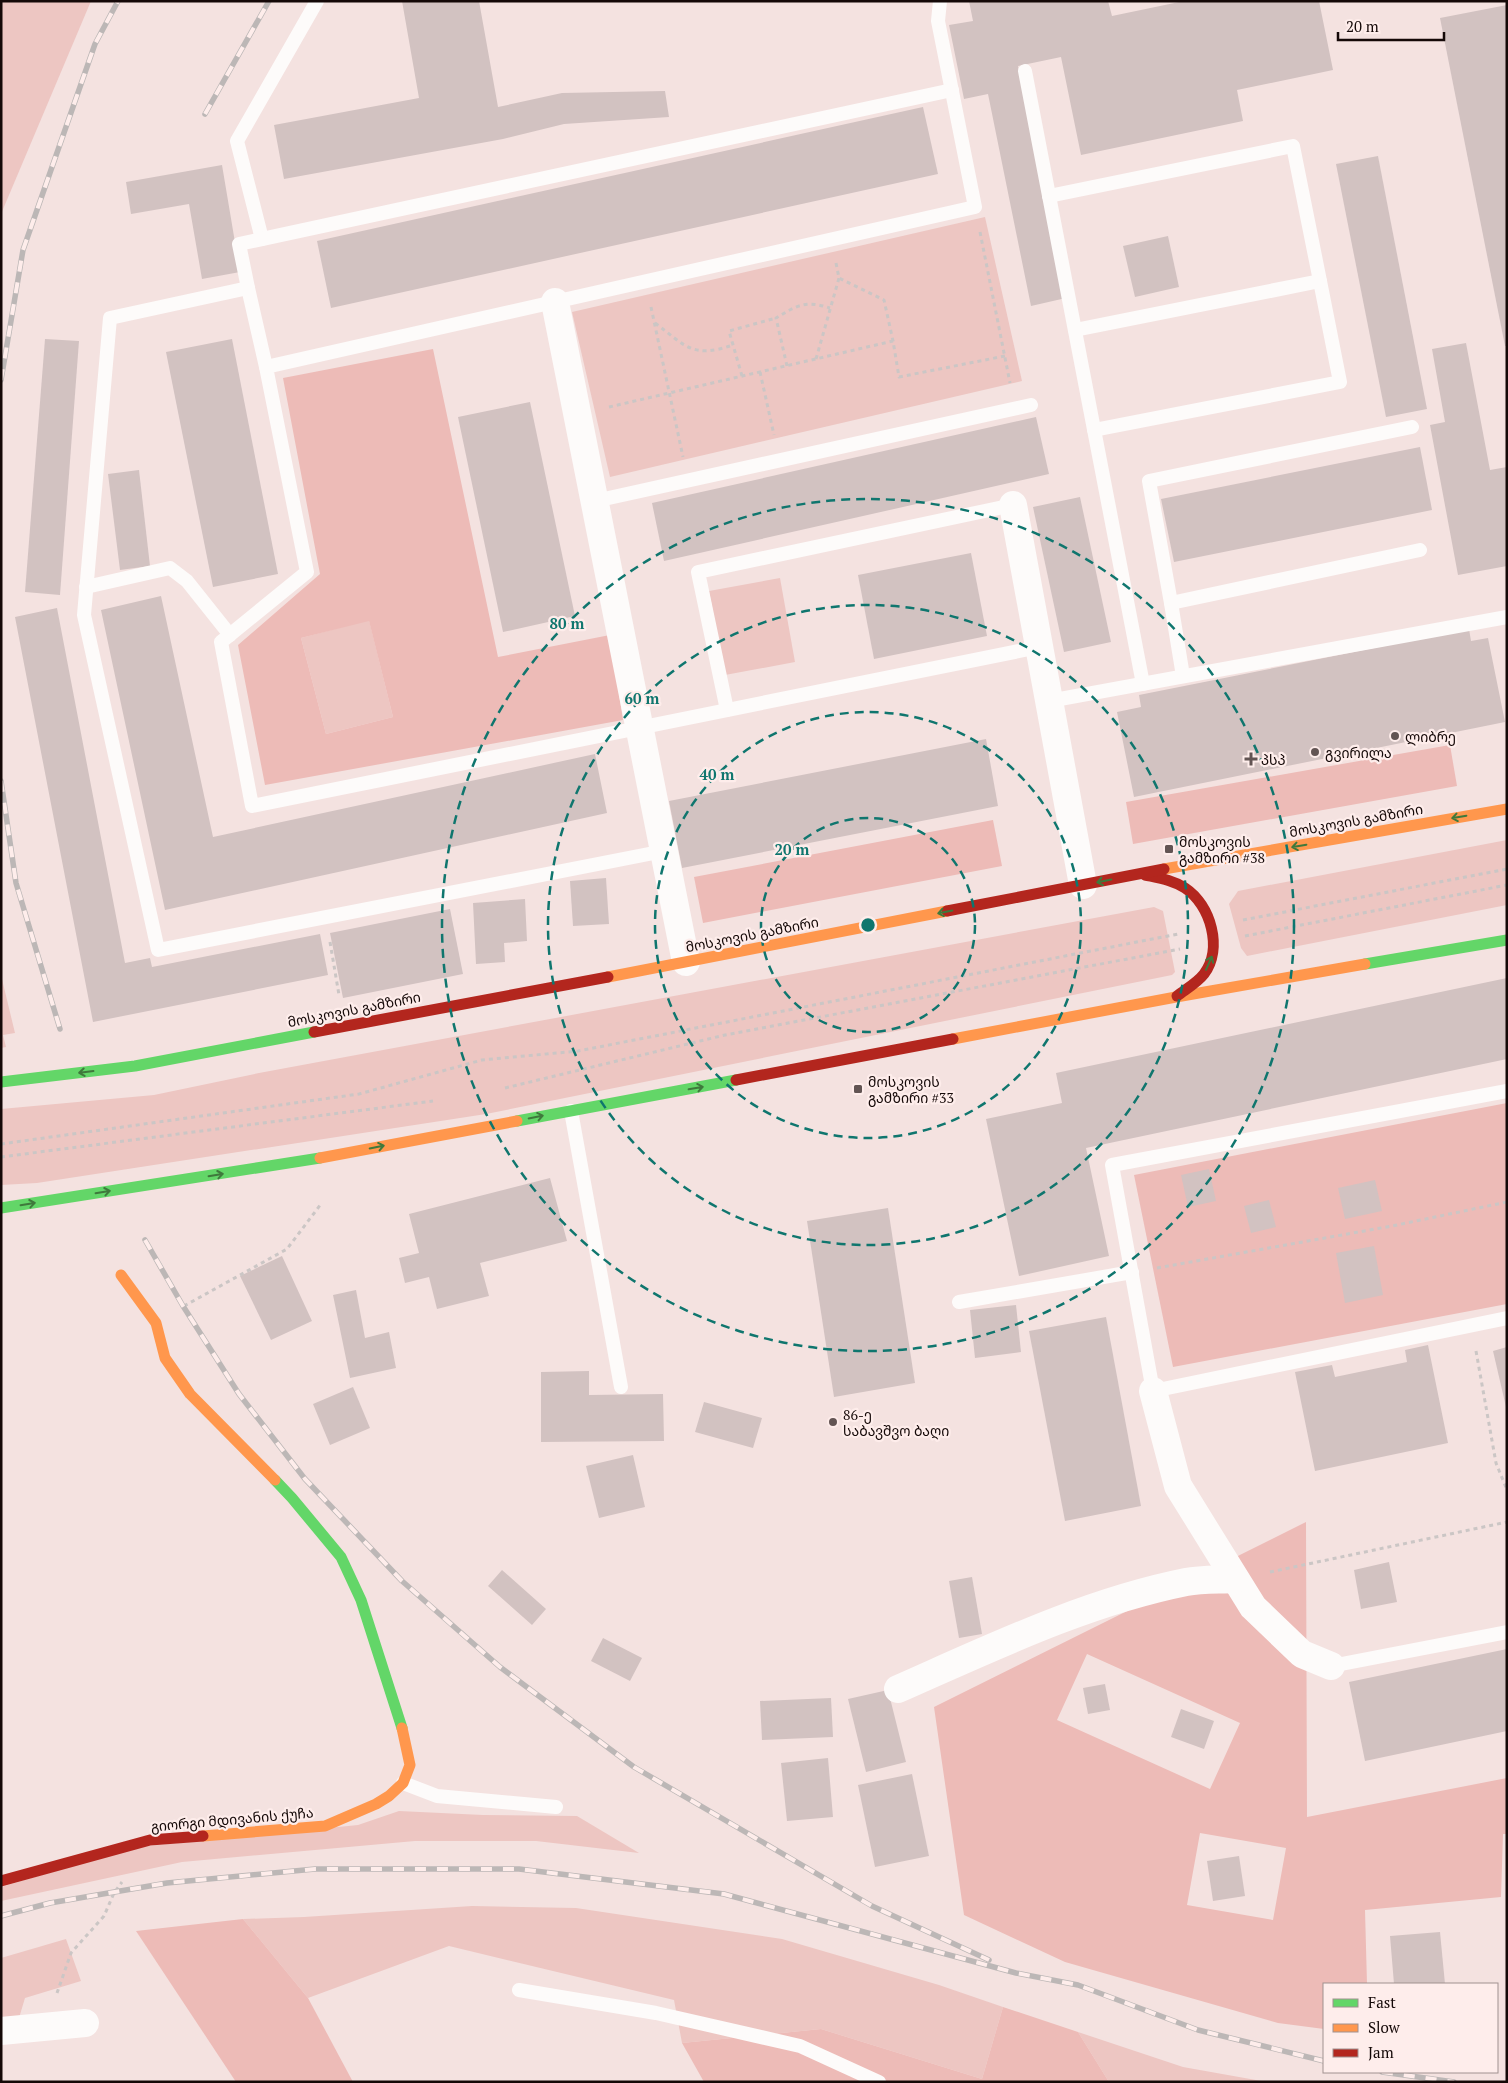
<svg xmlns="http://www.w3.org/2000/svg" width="1508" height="2083" font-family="'PT Serif','Noto Sans Georgian',serif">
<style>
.green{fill:#edc6c2}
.forest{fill:#edbbb7;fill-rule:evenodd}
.building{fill:#d2c2c1}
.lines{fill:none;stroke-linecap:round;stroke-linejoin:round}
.path{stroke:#cbc6c5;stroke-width:3;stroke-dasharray:4 4;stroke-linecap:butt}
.lane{stroke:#fdfbfa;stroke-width:14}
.street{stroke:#fdfbfa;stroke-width:28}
.fast{stroke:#63d668;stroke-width:11}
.slow{stroke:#ff974d;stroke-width:11}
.jam{stroke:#b3261e;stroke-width:11}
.rail-casing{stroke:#bcb7b6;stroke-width:5.5}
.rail{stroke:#feedeb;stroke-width:4;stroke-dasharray:11;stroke-linecap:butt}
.oneway{stroke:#3f793c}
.ring{fill:none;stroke:#0f766e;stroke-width:2.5;stroke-dasharray:9 6}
.poi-dot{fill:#625453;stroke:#feedeb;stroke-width:2}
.labels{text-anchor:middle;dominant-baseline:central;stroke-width:4.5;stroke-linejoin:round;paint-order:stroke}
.poi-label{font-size:14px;fill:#140807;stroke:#feedeb;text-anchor:start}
.street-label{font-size:14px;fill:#140807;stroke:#feedeb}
.centre{fill:#0f766e;stroke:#feedeb;stroke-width:2.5}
.ring-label{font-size:15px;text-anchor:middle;font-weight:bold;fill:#0f766e;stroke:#feedeb;stroke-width:4.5;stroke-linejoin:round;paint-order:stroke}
</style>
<rect width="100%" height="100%" fill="#f4e2e0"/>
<g class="green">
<path d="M1 1H91L1 214Z"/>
<path d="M985 217 1022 381 610 477 572 312Z"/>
<path d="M780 578 795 662 725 675 709 591Z"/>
<path d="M369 620 393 717 326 734 301 638Z"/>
<path d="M1507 840V905L1247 956 1241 948 1229 904 1238 891Z"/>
<path d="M1154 907 1163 911 1175 972 1172 975 486 1114 37 1183 1 1185V1109L154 1095 259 1073Z"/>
<path d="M1 975 15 1033 3 1035 6 1047 1 1048Z"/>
<path d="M399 1811 483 1815 577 1816 639 1853 536 1841H415L182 1862 1 1901V1887L138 1847 358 1825Z"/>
<path d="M472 1906 576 1908 782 1939 939 1985 1003 2007 982 2079 821 2029 682 2043 674 2000 449 1946 308 1998 243 1919 304 1917Z"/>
<path d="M66 1939 81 1981 25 1998 19 2018 1 2020V1958Z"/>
<path d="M1078 2032 1183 2067 1267 2082H1109Z"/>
</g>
<g class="forest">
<path d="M433 349 498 657 610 635 623 720 265 785 238 645 320 574 283 378ZM369 621 393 717 326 734 301 638Z"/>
<path d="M1450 745 1457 786 1133 844 1126 802Z"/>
<path d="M993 820 1002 866 703 923 694 877Z"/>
<path d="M1507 1103V1304L1173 1367 1134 1175Z"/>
<path d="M1306 1522 1307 1817 1507 1778V1834H1503L1501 1897 1365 1910 1367 1984H1324V2029L1278 2023 1065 1962 964 1915 934 1707ZM1087 1654 1240 1723 1210 1789 1057 1720ZM1200 1833 1286 1848 1273 1920 1187 1905Z"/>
<path d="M243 1919 308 1998 353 2082H236L136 1931Z"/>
<path d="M1003 2007 1078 2032 1109 2082H704L682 2043 821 2029 982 2079Z"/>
</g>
<g class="building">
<path d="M402 1H479L498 107 562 93 665 91 669 117 564 124 503 139 284 179 274 125 419 98Z"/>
<path d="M969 1H1108L1112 16 1184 1H1319L1333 70 1237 90 1243 121 1081 155 1061 57 1018 66 1066 298 1031 306 988 94 964 99 949 25 973 21Z"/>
<path d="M1507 5V346H1505L1440 18Z"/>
<path d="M923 107 938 174 331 308 317 241Z"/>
<path d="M1378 156 1427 409 1386 417 1336 164Z"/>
<path d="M222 165 240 272 202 279 189 204 131 214 126 182Z"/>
<path d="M1168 236 1179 287 1135 297 1123 246Z"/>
<path d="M45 339 79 341 60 595 25 592Z"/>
<path d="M232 339 278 574 213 587 166 352Z"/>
<path d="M1466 343 1490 470 1507 467V566L1458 575 1430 425 1445 422 1432 349Z"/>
<path d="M530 402 575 616 503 632 458 417Z"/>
<path d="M1036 417 1049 474 664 561 652 503Z"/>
<path d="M1420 447 1432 510 1174 562 1161 499Z"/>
<path d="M139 470 150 566 120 570 108 474Z"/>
<path d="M1080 497 1111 642 1064 652 1033 507Z"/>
<path d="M971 553 987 636 874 659 858 575Z"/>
<path d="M161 596 213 837 595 754 607 813 165 910 101 610Z"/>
<path d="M57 608 125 963 150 958 152 967 320 934 328 975 93 1022 15 617Z"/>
<path d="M1469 629 1471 641 1488 638 1505 722 1134 797 1117 712 1141 707 1139 695Z"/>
<path d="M986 739 998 806 682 868 669 801Z"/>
<path d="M606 878 609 924 573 926 570 881Z"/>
<path d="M525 899 527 941 504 943 505 962 476 964 473 903Z"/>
<path d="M450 909 463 974 343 998 330 933Z"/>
<path d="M1507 978V1059L1086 1148 1109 1256 1019 1276 986 1119 1062 1103 1056 1073Z"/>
<path d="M1209 1169 1216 1201 1188 1207 1181 1175Z"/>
<path d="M550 1178 567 1241 480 1263 489 1296 437 1309 429 1277 405 1283 399 1258 419 1253 409 1214Z"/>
<path d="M1375 1180 1382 1211 1345 1219 1338 1188Z"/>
<path d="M1269 1200 1276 1227 1251 1233 1244 1206Z"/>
<path d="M888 1208 915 1383 834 1397 807 1221Z"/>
<path d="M1374 1246 1383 1295 1345 1303 1336 1253Z"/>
<path d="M282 1256 312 1321 271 1340 240 1276Z"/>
<path d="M356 1290 365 1338 389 1332 396 1368 350 1378 333 1295Z"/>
<path d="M1016 1305 1021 1352 975 1358 970 1310Z"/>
<path d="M1106 1317 1141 1506 1065 1521 1029 1331Z"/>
<path d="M1428 1345 1448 1443 1315 1471 1295 1372 1332 1365 1335 1377 1407 1362 1405 1350Z"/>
<path d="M1507 1347V1407H1506L1493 1351Z"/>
<path d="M589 1371V1395L663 1394 664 1441 541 1442V1372Z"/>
<path d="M353 1387 370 1428 330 1445 313 1404Z"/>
<path d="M704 1402 762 1418 753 1448 695 1432Z"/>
<path d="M633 1455 645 1507 599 1518 586 1466Z"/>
<path d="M1389 1562 1397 1602 1361 1609 1354 1570Z"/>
<path d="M502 1570 546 1609 532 1625 488 1586Z"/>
<path d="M972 1577 982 1634 959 1638 949 1581Z"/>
<path d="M603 1638 642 1658 630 1681 591 1661Z"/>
<path d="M1507 1649V1731L1365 1761 1349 1682Z"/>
<path d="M1105 1684 1110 1710 1088 1714 1083 1688Z"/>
<path d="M888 1690 906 1762 866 1772 848 1699Z"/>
<path d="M831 1698 833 1737 762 1740 760 1701Z"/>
<path d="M1181 1709 1214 1721 1204 1749 1171 1737Z"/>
<path d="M828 1758 833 1817 787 1821 781 1763Z"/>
<path d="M912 1774 929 1856 875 1867 858 1785Z"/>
<path d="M1239 1856 1245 1896 1213 1901 1207 1861Z"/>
<path d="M1440 1932 1445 1984H1394L1390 1936Z"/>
</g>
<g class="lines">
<g class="path">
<path d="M980 232 1010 383"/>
<path d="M836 263 839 278 884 300 893 341"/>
<path d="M651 307 683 457"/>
<path d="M655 323C686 346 692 359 733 345"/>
<path d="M816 359 839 278"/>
<path d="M787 366 776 318C798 305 805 300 830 308"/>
<path d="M760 372 774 435"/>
<path d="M742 376 729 331 776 318"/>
<path d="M609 407 893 341 899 377 1005 356"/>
<path d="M1243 920 1507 869"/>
<path d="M1245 936 1507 885"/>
<path d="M330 942 339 995"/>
<path d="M505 1088 725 1035 1180 949"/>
<path d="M1 1144 359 1094 482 1060 578 1051 1178 934"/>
<path d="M1 1157 433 1101"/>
<path d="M1157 1268 1392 1226 1507 1202"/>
<path d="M184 1306 287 1249 321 1204"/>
<path d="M1476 1351 1496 1463 1507 1490"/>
<path d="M1270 1572 1507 1522"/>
<path d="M57 1993 71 1953 104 1916 114 1893 122 1882"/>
</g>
<g class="lane">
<path d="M940 1 938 21 975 207 266 367 307 572 221 642 252 806 1039 647"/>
<path d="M1025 71 1143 684"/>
<path d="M1049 196 1293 146 1320 281"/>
<path d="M262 239 237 141 317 1"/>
<path d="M248 288 239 244 952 90"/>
<path d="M1075 330 1320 281 1340 382 1094 430"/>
<path d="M266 367 248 288 110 318 84 615 158 950 664 851"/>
<path d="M595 501 1031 405"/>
<path d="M86 587 170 568 187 581 230 635"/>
<path d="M1171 603 1149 481 1412 427"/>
<path d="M1183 676 1171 603 1420 550"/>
<path d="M1049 701 1507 617"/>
<path d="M727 710 698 572 1013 505"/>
<path d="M1507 1091 1112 1165 1153 1391 1507 1318"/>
<path d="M571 1111 621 1387"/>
<path d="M959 1302 1132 1272"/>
<path d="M1331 1666 1507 1632"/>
<path d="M403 1783 437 1796 556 1807"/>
<path d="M519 1990 656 2013 800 2046 879 2082"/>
</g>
<g class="street">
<path d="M555 302 686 962"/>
<path d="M1013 505 1083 885"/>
<path d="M1153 1391 1178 1486 1253 1607 1302 1654 1331 1666"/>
<path d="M898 1689C991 1648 1086 1602 1186 1582 1202 1579 1219 1580 1235 1579"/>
<path d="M1 2031 85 2023"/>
</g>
<g class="fast">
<path d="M1365 964 1507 940"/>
<path d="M1 1082 135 1066 314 1032"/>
<path d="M517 1121 736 1080"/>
<path d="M1 1208 320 1158"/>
<path d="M275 1480 292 1498 341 1557 361 1600 402 1728"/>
</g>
<g class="slow">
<path d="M1164 869 1507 809"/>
<path d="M608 977 947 911"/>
<path d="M953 1039 1176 997 1365 964"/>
<path d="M320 1158 517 1121"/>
<path d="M121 1275 156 1323 165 1358 190 1394 275 1480"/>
<path d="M203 1836 325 1826 376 1804 389 1796 403 1783 410 1765 402 1728"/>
</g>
<g class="jam">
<path d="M1145 875C1159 878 1173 880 1185 888 1211 905 1223 949 1204 974 1197 983 1186 989 1177 996"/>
<path d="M947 911 1164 869"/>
<path d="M314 1032 608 977"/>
<path d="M736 1080 953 1039"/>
<path d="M1 1881 150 1840 203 1836"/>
</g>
<g class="rail-casing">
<g id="rail">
<path d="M205 114 269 1"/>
<path d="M1 380 23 250 95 44 118 1"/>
<path d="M1 781 16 883 60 1029"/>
<path d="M145 1240 183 1306 239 1394 305 1479 402 1581 500 1667 634 1767 872 1906 989 1960"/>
<path d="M1 1916 50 1903 167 1883 315 1869H519L724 1894 1016 1973 1078 1985 1198 2030 1324 2061"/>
<path d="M1382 2072 1454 2082"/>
</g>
</g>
<use href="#rail" class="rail"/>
</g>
<defs><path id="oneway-shaft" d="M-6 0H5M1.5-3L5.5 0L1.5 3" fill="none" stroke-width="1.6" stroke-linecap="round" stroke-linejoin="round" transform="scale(1.25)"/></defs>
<g class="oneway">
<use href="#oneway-shaft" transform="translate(1459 817) rotate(170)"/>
<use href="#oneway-shaft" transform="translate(1299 846) rotate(170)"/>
<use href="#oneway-shaft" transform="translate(1104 881) rotate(168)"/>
<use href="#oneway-shaft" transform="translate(945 912) rotate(169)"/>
<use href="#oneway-shaft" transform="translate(1209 963) rotate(-66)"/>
<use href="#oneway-shaft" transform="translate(86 1072) rotate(173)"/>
<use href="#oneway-shaft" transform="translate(696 1088) rotate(-10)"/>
<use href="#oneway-shaft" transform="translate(536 1117) rotate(-11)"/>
<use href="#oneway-shaft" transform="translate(377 1147) rotate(-11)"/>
<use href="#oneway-shaft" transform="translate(216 1175) rotate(-9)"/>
<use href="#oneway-shaft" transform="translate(103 1192) rotate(-9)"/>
<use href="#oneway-shaft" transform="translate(28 1204) rotate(-9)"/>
</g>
<g class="ring">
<circle cx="868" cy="925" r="107"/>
<circle cx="868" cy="925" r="213"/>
<circle cx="868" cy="925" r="320"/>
<circle cx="868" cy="925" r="426"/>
</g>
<g class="poi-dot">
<circle cx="1395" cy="736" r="5"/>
<circle cx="1315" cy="752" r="5"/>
<path d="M1248.5 751.5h5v5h5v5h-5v5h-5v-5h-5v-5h5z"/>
<rect x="1164" y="844" width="10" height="10" rx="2.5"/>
<rect x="853" y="1084" width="10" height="10" rx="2.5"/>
<circle cx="833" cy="1422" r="5"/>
</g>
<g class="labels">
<g class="poi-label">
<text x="1405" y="736">ლიბრე</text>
<text x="1325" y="752">გვირილა</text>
<text x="1261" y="759">პსპ</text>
<text x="1179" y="841">მოსკოვის<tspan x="1179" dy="16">გამზირი #38</tspan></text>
<text x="868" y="1081">მოსკოვის<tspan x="868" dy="16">გამზირი #33</tspan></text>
<text x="843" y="1414">86-ე<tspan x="843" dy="16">საბავშვო ბაღი</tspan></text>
</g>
<g class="street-label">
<text transform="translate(1356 820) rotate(-10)">მოსკოვის გამზირი</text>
<text transform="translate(752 934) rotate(-11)">მოსკოვის გამზირი</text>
<text transform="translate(354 1009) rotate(-11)">მოსკოვის გამზირი</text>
<text transform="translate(232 1819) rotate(-5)">გიორგი მდივანის ქუჩა</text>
</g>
</g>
<circle cx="868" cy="925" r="8" class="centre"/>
<g class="ring-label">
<text x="567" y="629">80 m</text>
<text x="642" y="704">60 m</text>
<text x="717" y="780">40 m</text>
<text x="792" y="855">20 m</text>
</g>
<rect width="1508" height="2083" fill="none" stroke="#140807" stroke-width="5"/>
<rect x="1323" y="1983" width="175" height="90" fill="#feedeb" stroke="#a09190"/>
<rect x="1333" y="1999" width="25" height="8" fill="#63d668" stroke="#a09190"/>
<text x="1368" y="2008" font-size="15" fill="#140807">Fast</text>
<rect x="1333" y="2024" width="25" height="8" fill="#ff974d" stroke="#a09190"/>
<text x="1368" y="2033" font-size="15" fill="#140807">Slow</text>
<rect x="1333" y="2049" width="25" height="8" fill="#b3261e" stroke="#a09190"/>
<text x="1368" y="2058" font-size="15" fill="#140807">Jam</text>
<path d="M1338 32v8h106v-8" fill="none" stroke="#140807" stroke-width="2.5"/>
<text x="1346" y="32" font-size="15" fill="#140807" stroke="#feedeb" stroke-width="4" paint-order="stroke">20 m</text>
</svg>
